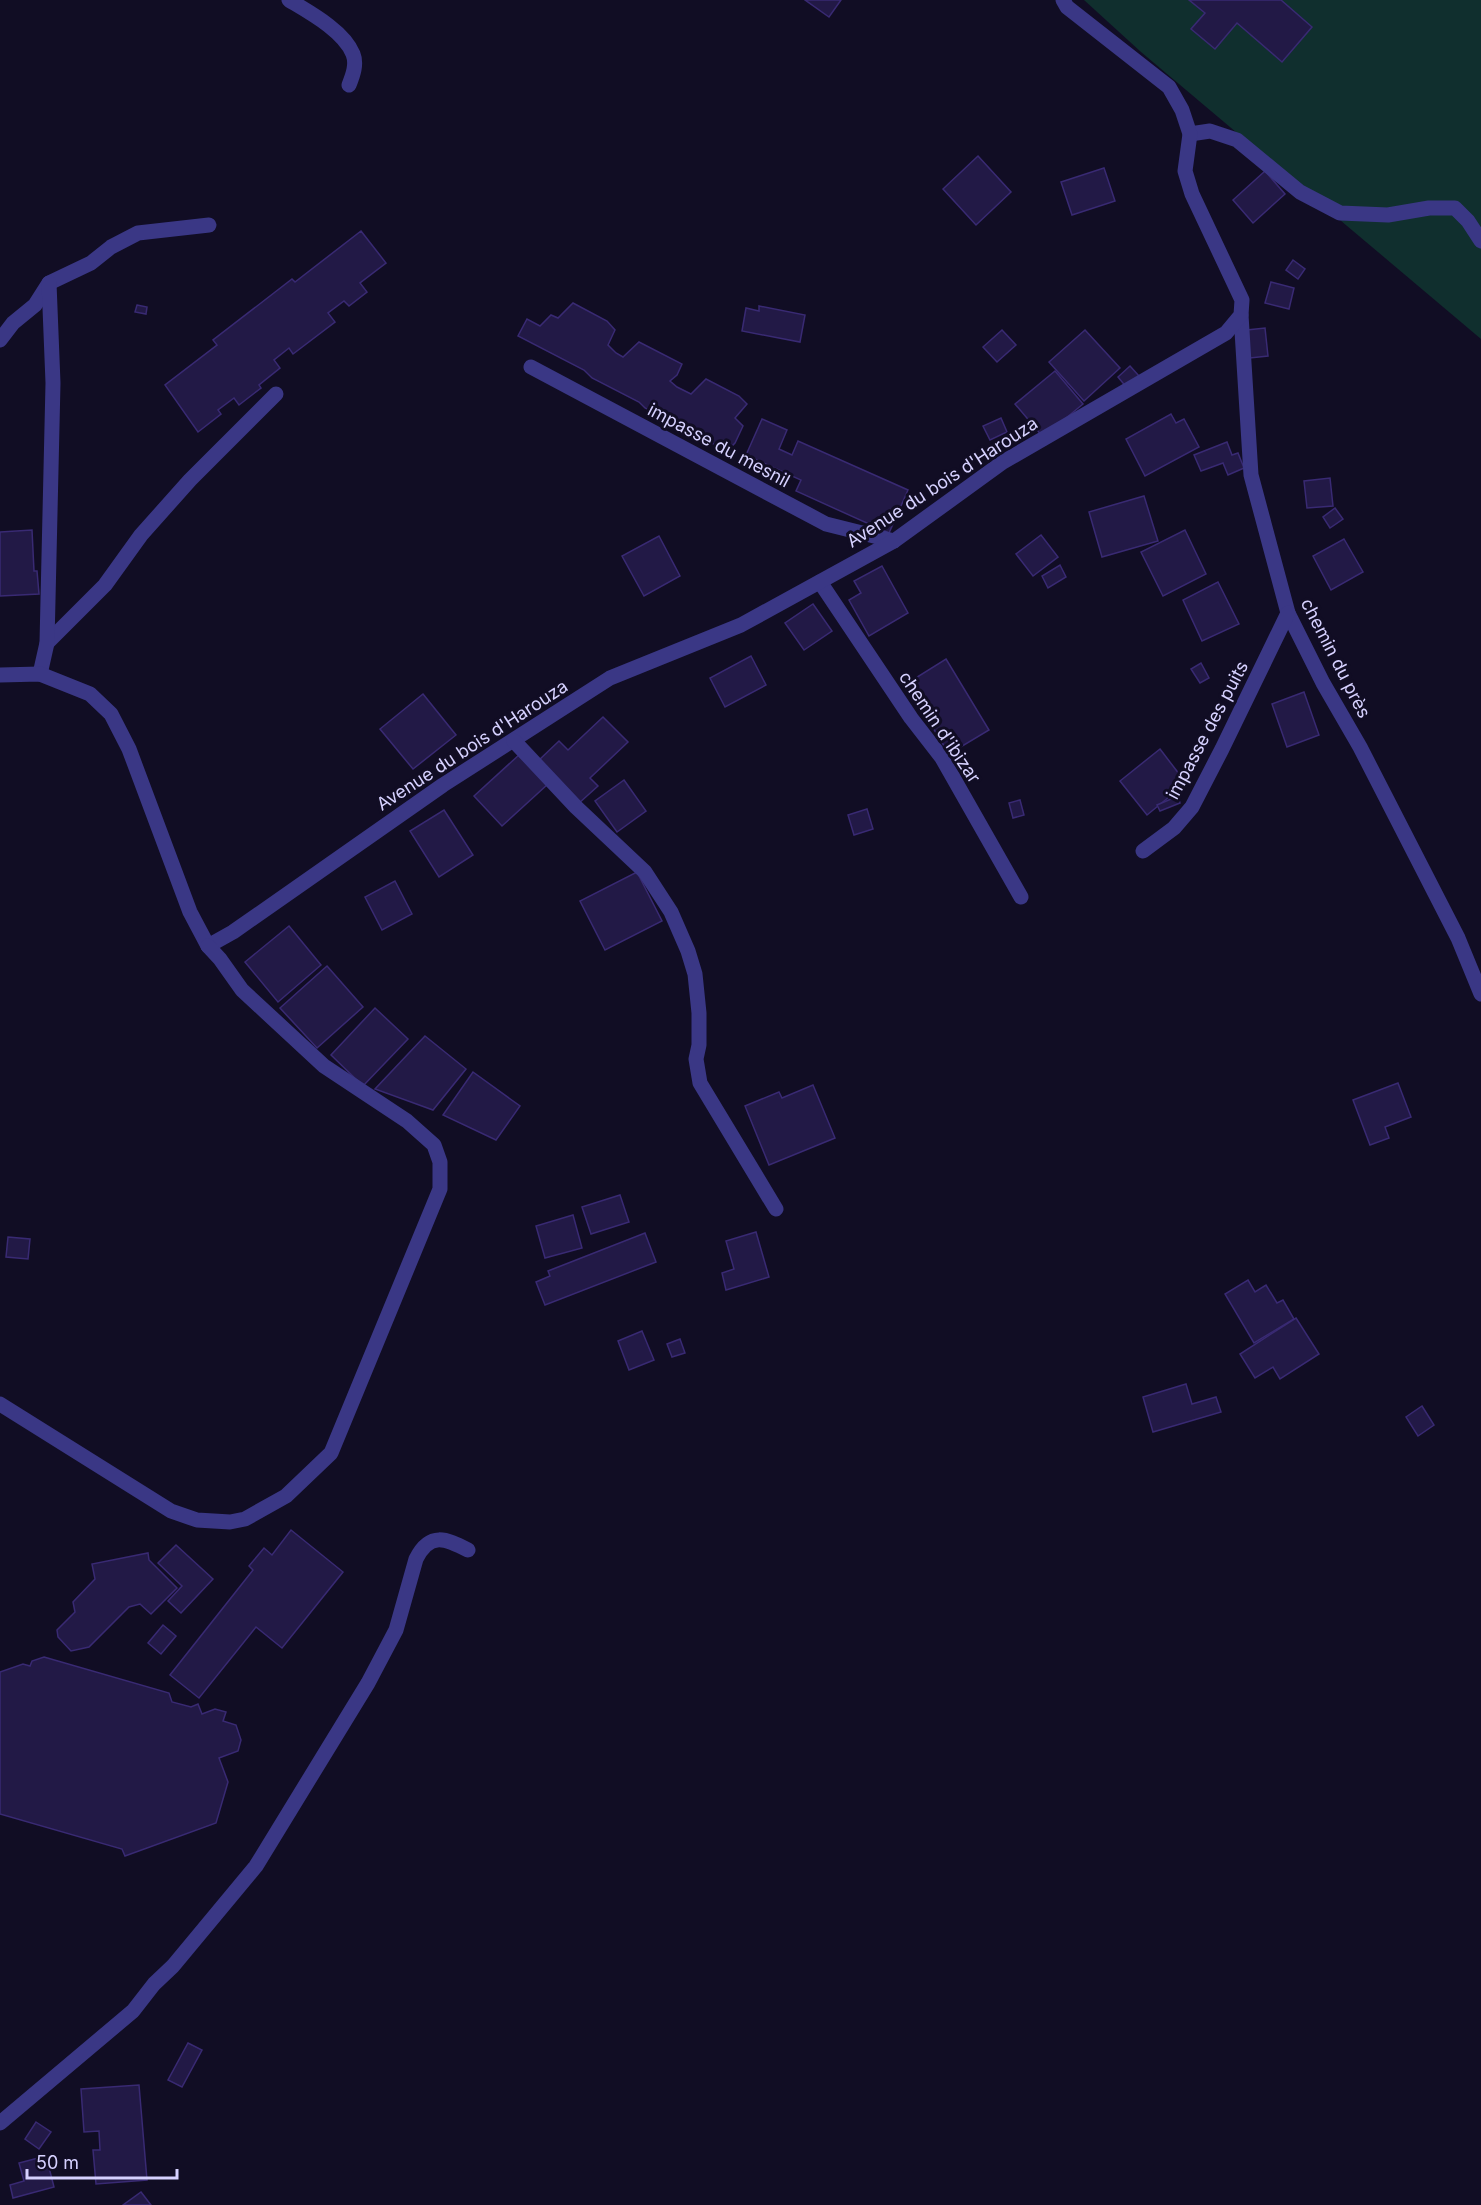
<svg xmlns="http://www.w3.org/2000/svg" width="1481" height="2205" font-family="Inter,sans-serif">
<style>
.green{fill:#102f2e}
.building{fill:#221946;stroke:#392a73;stroke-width:1.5}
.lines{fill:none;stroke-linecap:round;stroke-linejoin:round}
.minor{stroke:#3a3785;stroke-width:15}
.labels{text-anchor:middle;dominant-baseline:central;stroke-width:6;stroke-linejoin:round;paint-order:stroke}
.street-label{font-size:18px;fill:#d6d1ff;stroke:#110d24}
</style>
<rect width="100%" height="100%" fill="#110d24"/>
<path class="green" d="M1084 0H1481V339L1141 52Z"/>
<g class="building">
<path d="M805 0H841L829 17Z"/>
<path d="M1189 0H1281L1312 27 1282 62 1237 23 1215 49 1191 29 1205 13Z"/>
<path d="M978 156 1011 192 976 225 943 189Z"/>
<path d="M1104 168 1115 201 1072 215 1061 182Z"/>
<path d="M1265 171 1285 194 1253 223 1233 200Z"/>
<path d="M361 231 386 263 360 283 367 292 349 306 344 301 328 313 335 322 293 354 289 348 274 360 280 368 259 385 261 388 239 405 234 398 218 410 221 414 198 432 165 385 217 345 213 340 292 279 295 282Z"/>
<path d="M1293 260 1305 269 1298 279 1286 270Z"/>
<path d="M1271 282 1294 288 1289 309 1265 303Z"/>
<path d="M573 303 607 321 615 330 608 345 616 353 623 357 639 342 682 364 677 375 670 381 677 387 691 394 706 379 739 396 747 404 735 418 743 426 735 443 727 451 645 408 639 402 592 378 584 370 518 336 527 319 540 326 551 315 558 318Z"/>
<path d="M137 305 147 307 146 314 135 312Z"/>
<path d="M759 306 805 315 800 342 742 331 746 308 759 311Z"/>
<path d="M1265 328 1268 356 1250 358 1247 330Z"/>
<path d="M1002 330 1016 345 997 362 983 347Z"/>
<path d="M1085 330 1120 368 1084 401 1049 362Z"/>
<path d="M1130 366 1139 376 1127 388 1118 377Z"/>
<path d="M1055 371 1083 404 1043 437 1015 404Z"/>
<path d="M1171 414 1176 423 1184 419 1199 447 1145 476 1126 439Z"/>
<path d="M1001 418 1007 432 990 440 983 426Z"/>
<path d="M762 419 787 430 779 449 792 455 798 441 908 490 889 533 796 491 801 480 746 455Z"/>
<path d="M1227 442 1232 455 1238 453 1244 468 1228 475 1223 463 1201 471 1194 455Z"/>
<path d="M1330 478 1333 506 1307 508 1304 481Z"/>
<path d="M1144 496 1158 541 1102 557 1089 512Z"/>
<path d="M1335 508 1343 519 1330 528 1323 517Z"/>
<path d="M32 530 34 571H37L39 594 0 596V532Z"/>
<path d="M1185 530 1206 574 1163 596 1141 552Z"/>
<path d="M1041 535 1058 557 1033 576 1016 554Z"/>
<path d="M659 536 680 576 644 596 622 556Z"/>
<path d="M1344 539 1363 572 1331 590 1313 556Z"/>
<path d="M1060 565 1066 577 1048 588 1042 576Z"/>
<path d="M882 566 908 613 869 636 849 600 861 593 854 581Z"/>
<path d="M1218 582 1239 624 1202 641 1183 600Z"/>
<path d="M813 604 832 631 804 650 785 623Z"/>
<path d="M751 656 766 685 725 707 710 678Z"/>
<path d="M946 659 989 730 949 754 906 684Z"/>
<path d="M1201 663 1209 678 1200 683 1191 669Z"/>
<path d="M1304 692 1319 735 1287 747 1272 704Z"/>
<path d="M423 694 456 735 413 769 380 729Z"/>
<path d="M603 717 628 742 590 778 598 786 578 804 538 761 559 741 568 750Z"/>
<path d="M1160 749 1186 783 1147 815 1120 781Z"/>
<path d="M520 754 548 784 502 826 474 796Z"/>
<path d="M624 780 646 811 617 832 595 801Z"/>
<path d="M1178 796 1180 803 1160 811 1157 805Z"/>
<path d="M1020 800 1024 815 1013 818 1009 803Z"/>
<path d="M867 809 873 829 854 835 848 815Z"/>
<path d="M444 810 473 855 439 877 410 831Z"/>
<path d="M637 872 662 921 605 950 580 901Z"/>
<path d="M395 881 412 914 382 930 365 897Z"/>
<path d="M289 926 321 965 278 1002 245 962Z"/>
<path d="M327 966 363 1007 317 1048 280 1008Z"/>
<path d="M375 1008 408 1039 363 1086 331 1055Z"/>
<path d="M425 1036 466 1069 433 1110 375 1089Z"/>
<path d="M473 1072 520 1106 496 1140 443 1115Z"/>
<path d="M1398 1083 1411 1117 1385 1127 1389 1138 1370 1145 1353 1100Z"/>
<path d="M813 1085 835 1138 769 1165 745 1106 779 1092 782 1098Z"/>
<path d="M620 1195 629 1222 591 1234 582 1207Z"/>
<path d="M573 1215 582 1248 545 1258 536 1226Z"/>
<path d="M756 1232 769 1277 726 1290 722 1273 734 1269 726 1241Z"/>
<path d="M645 1233 656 1262 545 1305 536 1282 550 1276 548 1271Z"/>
<path d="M8 1237 30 1239 28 1259 6 1257Z"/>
<path d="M1248 1280 1255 1292 1266 1285 1277 1303 1283 1300 1294 1319 1254 1343 1225 1294Z"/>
<path d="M1296 1318 1319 1354 1280 1379 1273 1367 1255 1378 1240 1354Z"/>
<path d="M642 1331 654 1360 629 1370 618 1341Z"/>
<path d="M680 1339 685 1353 672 1357 667 1344Z"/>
<path d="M1186 1384 1192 1404 1216 1397 1221 1412 1153 1432 1143 1397Z"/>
<path d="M1422 1406 1434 1425 1418 1436 1406 1417Z"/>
<path d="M291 1530 343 1572 282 1648 256 1627 199 1698 170 1675 253 1570 249 1566 264 1548 272 1555Z"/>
<path d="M176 1545 213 1579 181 1613 168 1601 182 1586 158 1563Z"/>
<path d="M148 1553 149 1560 177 1588 151 1614 140 1604 129 1607 89 1647 71 1651 58 1637 57 1630 75 1612 73 1602 95 1579 92 1564Z"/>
<path d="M163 1625 176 1636 161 1654 148 1643Z"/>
<path d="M44 1657 169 1693 172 1702 191 1707 198 1704 202 1714 215 1709 226 1712 223 1721 236 1725 241 1740 238 1751 219 1758 228 1782 216 1823 125 1856 122 1849 0 1814V1672L23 1664 30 1666 32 1661Z"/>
<path d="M188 2043 202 2050 182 2087 168 2080Z"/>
<path d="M139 2085 147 2180 96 2184 93 2150H100L99 2131 84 2132 81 2089Z"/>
<path d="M36 2122 51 2132 39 2149 25 2139Z"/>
<path d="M46 2156 54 2187 13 2198 10 2185 24 2181 19 2163Z"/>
<path d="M141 2192 151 2205H123Z"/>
</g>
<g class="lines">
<g class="minor">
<path d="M289 0C309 12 344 31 353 54 357 64 353 75 349 85"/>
<path d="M1190 134 1210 131 1237 140 1300 192 1340 213 1388 215 1429 208H1455L1468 221 1481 241"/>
<path d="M1241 315 1251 475 1288 613 1323 683 1360 747 1458 938 1481 994"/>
<path d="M0 340 13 323 35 305 49 283 91 263 111 247 138 233 209 225"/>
<path d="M531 367 826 524 894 541"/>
<path d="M820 582 911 718 942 758 1021 897"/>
<path d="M47 643 105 585 141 535 190 480 276 394"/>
<path d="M40 674 47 643 53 383 49 283"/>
<path d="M0 675 40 674 90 694 111 714 129 749 190 912 208 946 233 932 443 785 610 678 741 625 894 541 1003 462 1226 333 1241 315 1242 300 1192 194 1185 171 1190 134 1182 110 1169 87 1067 7 1063 0"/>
<path d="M514 741 576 807 645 872 671 912 688 951 695 974 699 1013V1045L696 1059 700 1083 776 1209"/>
<path d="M1143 851 1174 828 1192 807 1222 749 1288 613"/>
<path d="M0 1404 171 1511 197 1520 230 1522 245 1519 286 1496 331 1453 440 1189V1162L434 1145 407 1121 324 1066 242 990 220 959 208 946"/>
<path d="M0 2123 133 2011 154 1984 173 1966 256 1866 368 1683 396 1630 416 1559C430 1531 446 1539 468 1550"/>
</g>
</g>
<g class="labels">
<g class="street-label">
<text transform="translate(719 445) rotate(28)">impasse du mesnil</text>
<text transform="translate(942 482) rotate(-33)">Avenue du bois d'Harouza</text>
<text transform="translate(1336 658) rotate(63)">chemin du près</text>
<text transform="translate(940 727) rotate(56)">chemin d'ibizar</text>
<text transform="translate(1207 730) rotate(-62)">impasse des puits</text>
<text transform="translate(472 745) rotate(-33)">Avenue du bois d'Harouza</text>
</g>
</g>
<path d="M27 2169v9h150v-9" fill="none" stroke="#d6d1ff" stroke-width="3"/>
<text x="36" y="2169" font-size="18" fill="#d6d1ff" stroke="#110d24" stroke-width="4.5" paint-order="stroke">50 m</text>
</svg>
